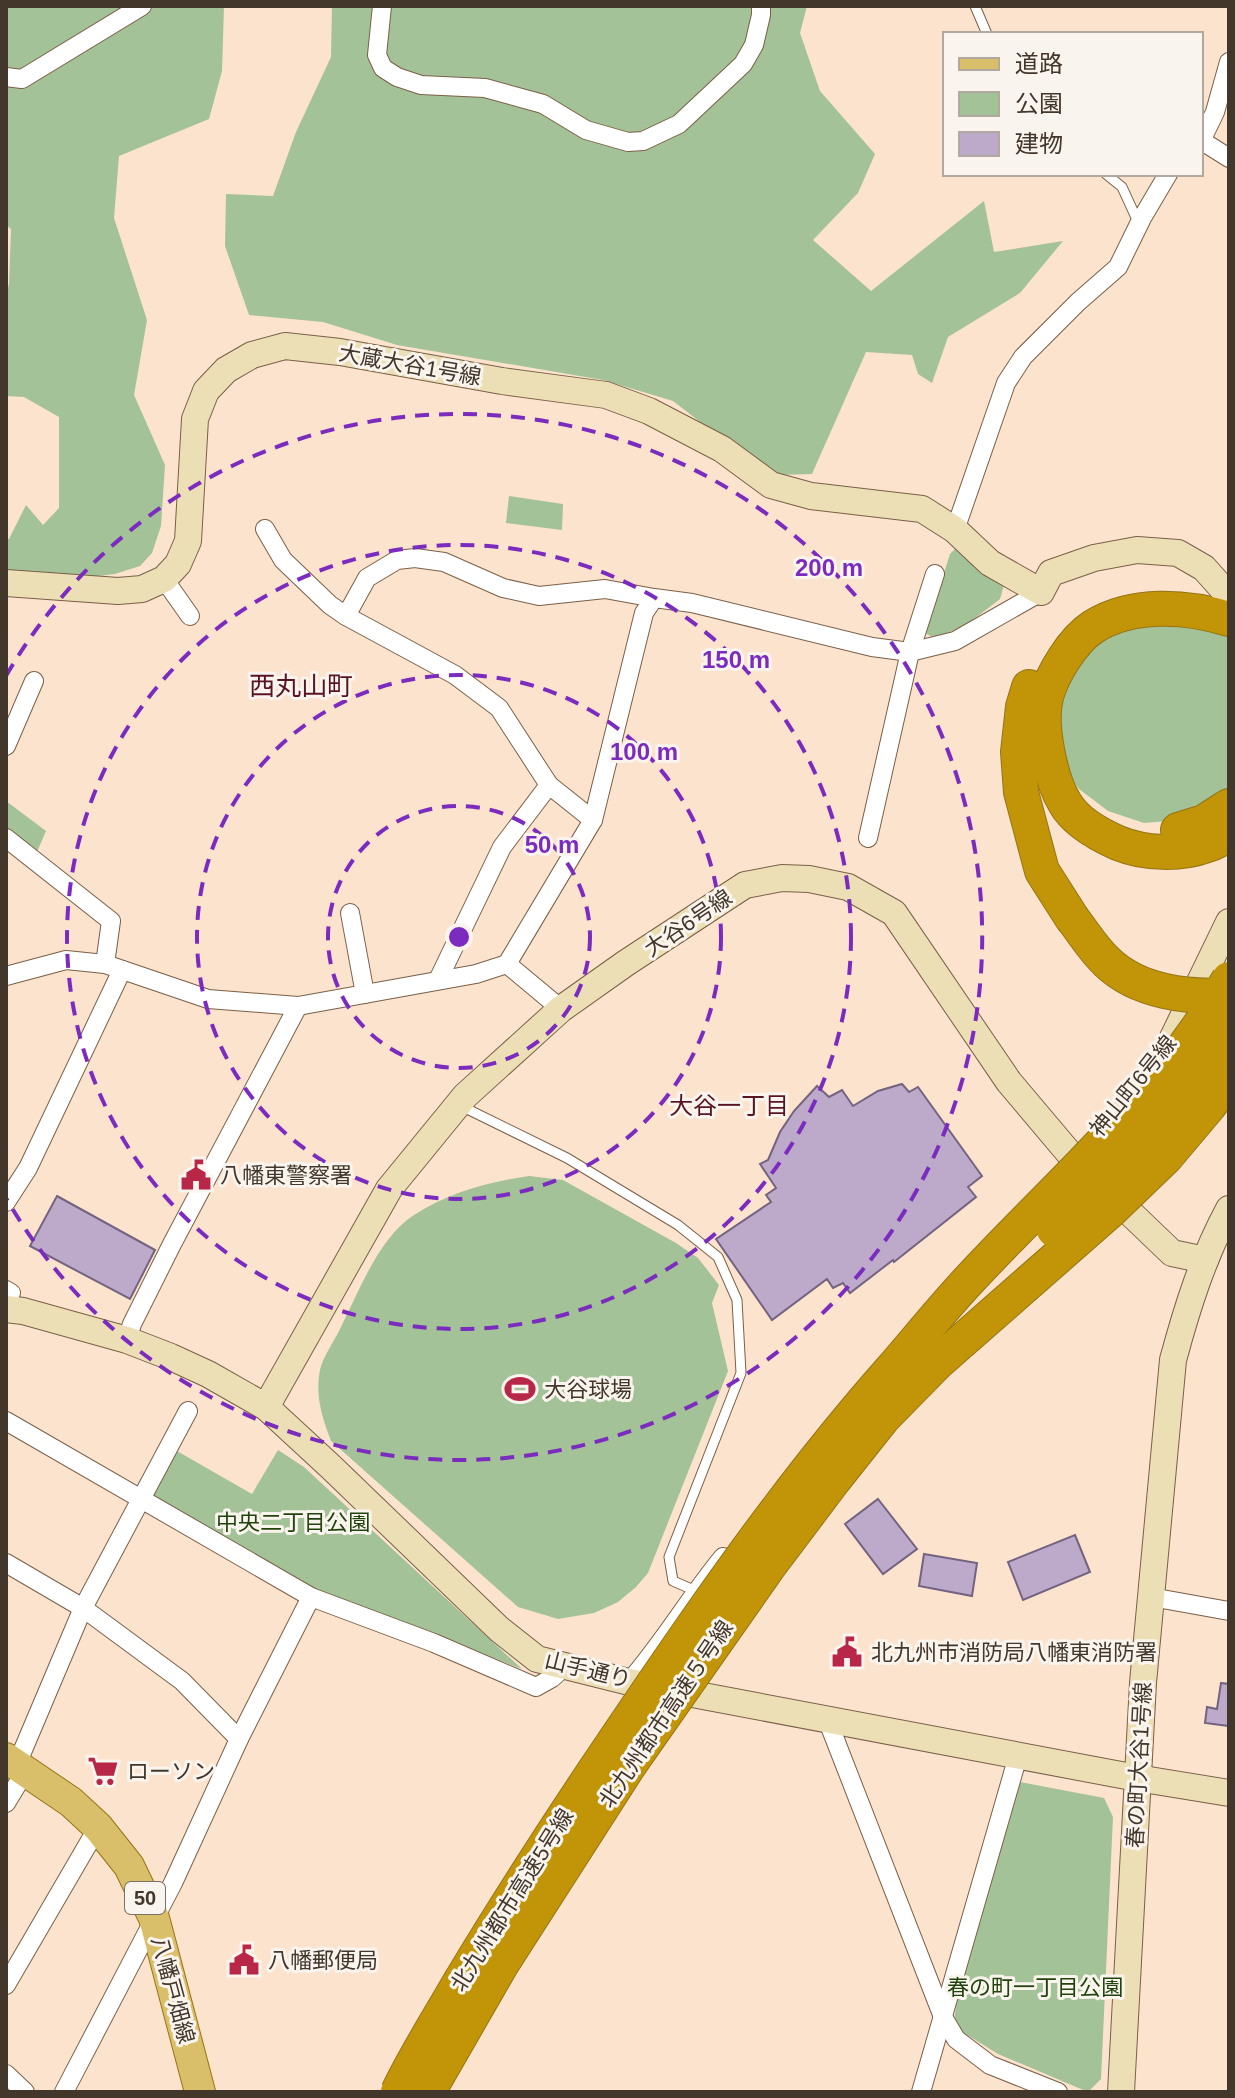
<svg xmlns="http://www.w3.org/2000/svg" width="1235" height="2098" font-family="Helvetica,'Noto Sans JP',sans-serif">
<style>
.green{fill:#a4c297}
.building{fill:#bdaaca;stroke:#746380;stroke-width:2}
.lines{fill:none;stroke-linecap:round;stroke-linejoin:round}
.lane-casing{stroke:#7a5f48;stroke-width:11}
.street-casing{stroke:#7a5f48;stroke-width:20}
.secondary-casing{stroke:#7a5f48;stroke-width:28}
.primary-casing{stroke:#957414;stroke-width:32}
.highway-casing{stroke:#957414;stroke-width:36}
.lane{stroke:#fff;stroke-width:9}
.street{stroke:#fff;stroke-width:18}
.secondary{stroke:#ecdfb5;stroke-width:26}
.primary{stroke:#dabf6a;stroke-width:30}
.highway{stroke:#c19507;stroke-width:34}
.highway-bridge-casing{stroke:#957414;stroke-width:36;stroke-linecap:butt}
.highway-bridge{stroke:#c19507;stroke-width:34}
.ring{fill:none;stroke:#7b2cbf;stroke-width:4;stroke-dasharray:14 10}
.labels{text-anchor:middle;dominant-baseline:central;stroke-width:6;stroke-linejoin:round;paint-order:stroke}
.shield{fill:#faf4ee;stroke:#7a7066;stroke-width:2}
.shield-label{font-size:20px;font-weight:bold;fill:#43372c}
.street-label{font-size:22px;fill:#43372c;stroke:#faf4ee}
.poi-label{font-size:22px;fill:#43372c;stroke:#faf4ee;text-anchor:start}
.park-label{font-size:22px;fill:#20440b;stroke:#faf4ee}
.neighbourhood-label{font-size:24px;fill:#591422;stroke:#faf4ee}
.quarter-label{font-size:26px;fill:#591422;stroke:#faf4ee}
.centre{fill:#7b2cbf;stroke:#faf4ee;stroke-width:4}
.ring-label{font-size:24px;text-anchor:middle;font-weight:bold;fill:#7b2cbf;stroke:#faf4ee;stroke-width:6;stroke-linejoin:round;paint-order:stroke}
</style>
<rect width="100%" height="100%" fill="#fce3cd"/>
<g class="green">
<path d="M6 6H224L222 71 209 119 119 156 114 218 147 320 134 395 165 465 161 526 152 553 140 566 115 574 73 579 6 571V539H9L26 505 43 525 59 508V417L24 397 6 396V297L9 284 11 229 6 225Z"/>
<path d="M332 6H807L800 33 820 91 875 154 858 193 813 240 871 291 984 201 994 252 1063 241 1020 293 948 337 932 383 918 374 912 355 866 352 812 474 778 475 735 449 673 401 603 380 397 345 323 322 249 315 225 246 226 194 273 196 296 132 331 57Z"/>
<path d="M509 496 563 504 562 530 506 523Z"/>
<path d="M958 546 1005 582 1000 599 970 622 936 639 925 633 950 554Z"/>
<path d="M1176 617 1229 631V791L1179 820 1144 823 1108 811 1079 789 1069 776 1056 733 1069 669 1096 643 1132 624Z"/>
<path d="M6 801 46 831 37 852 6 830Z"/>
<path d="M529 1176 563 1180 676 1243 698 1258 719 1285 712 1303 728 1371 648 1573 636 1587 618 1602 594 1613 558 1619 518 1607 331 1441C322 1417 315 1396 320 1370 323 1357 333 1343 339 1331 358 1294 378 1238 414 1215 449 1192 488 1182 529 1176Z"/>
<path d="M278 1450 304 1467 522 1669 315 1590 151 1496 177 1451 252 1494Z"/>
<path d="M1020 1782 1104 1798 1113 1817 1101 2079 1088 2092 998 2054 961 2031 954 2021 957 1998Z"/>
</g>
<g class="building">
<path d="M902 1084 909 1092 918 1087 982 1176 968 1187 976 1197 894 1262 893 1260 850 1293 843 1283 833 1288 827 1279 772 1320 716 1239 771 1202 766 1195 776 1188 760 1164 768 1160 780 1132 794 1111 817 1086 829 1097 842 1090 853 1106 878 1091Z"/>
<path d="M57 1196 155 1250 130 1299 30 1246Z"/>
<path d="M878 1499 917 1549 883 1574 845 1524Z"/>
<path d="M1075 1535 1090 1572 1023 1600 1008 1562Z"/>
<path d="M924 1554 977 1563 972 1596 919 1586Z"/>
<path d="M1221 1683 1229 1684V1726L1205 1723 1207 1707 1217 1709Z"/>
</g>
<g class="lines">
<g class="lane-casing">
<g id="lane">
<path d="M975 6 987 34"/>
<path d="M1106 174 1122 187 1139 224"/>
<path d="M459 1105 567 1158 678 1225 718 1257 737 1300 741 1373 669 1557 673 1581 696 1591"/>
</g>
</g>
<g class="street-casing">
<g id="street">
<path d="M382 6 377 55 383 68 397 77 421 85 485 88 543 104 586 130 628 142 643 141 679 124 743 64 754 45 761 15V6"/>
<path d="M6 77 22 79 142 6"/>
<path d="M1201 141 1215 112 1229 62"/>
<path d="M1202 141 1229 158"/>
<path d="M265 529 283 560 330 605 346 616 455 675 499 708 549 785 593 820"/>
<path d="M955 530 1006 383 1023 357 1078 302 1118 267 1142 218 1168 174"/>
<path d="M164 579 190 616"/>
<path d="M346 616 367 578 397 560 415 558 444 562 503 588 539 596 605 589 654 598"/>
<path d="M6 746 34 681"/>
<path d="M6 838 111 921 105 964"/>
<path d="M868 838 910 652 935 574"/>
<path d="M350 913 365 994"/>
<path d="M507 964 561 1009"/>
<path d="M6 976 66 960 105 964 208 999 298 1006 476 974 507 964 593 820 644 613 654 598 692 603 872 647 910 652 955 641 1041 592"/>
<path d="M438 980 502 847 549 785"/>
<path d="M6 1202 28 1168 122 970"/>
<path d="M6 1290 11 1293 6 1297"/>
<path d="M127 1340 132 1324 172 1244 298 1006"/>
<path d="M6 1421 311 1597 434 1643 536 1687 552 1678 564 1667"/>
<path d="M6 1563 83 1608 182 1681 239 1739"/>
<path d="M1151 1597 1229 1611"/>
<path d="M629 1682C664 1642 690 1597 723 1557"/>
<path d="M827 1719 943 2017 956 2039 990 2065 1058 2092"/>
<path d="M17 1764 83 1608 188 1411"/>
<path d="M6 1803 26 1770"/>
<path d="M6 1985 98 1827"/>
<path d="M6 2074 25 2092"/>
<path d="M64 2092 173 1883 239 1739 311 1597"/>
<path d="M921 2092 1018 1756"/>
</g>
</g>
<g class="secondary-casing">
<g id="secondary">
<path d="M6 583 118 591 142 589 164 579 178 564 188 541 195 419 206 391 226 370 252 355 285 346 340 352 502 381 606 395 649 411 722 449 771 485 811 496 922 509 955 530 990 563 1041 592 1051 573 1094 558 1137 550 1178 553 1204 568 1229 596"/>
<path d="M1167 1050 1229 922"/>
<path d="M6 1309 23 1311 127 1340 171 1357 208 1374 266 1407 331 1467 499 1629 537 1659 629 1682 1137 1778 1229 1793"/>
<path d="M266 1407 389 1189 465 1096 561 1009 626 963 745 885 782 878 809 879 848 887 894 913 1009 1082 1074 1159 1172 1253 1205 1260"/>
<path d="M1121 2092 1143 1683 1173 1360C1187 1308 1203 1257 1229 1209"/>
</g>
</g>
<g class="primary-casing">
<path id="primary" d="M6 1758 71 1802 98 1827 129 1866 154 1918 200 2092"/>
</g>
<g class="highway-casing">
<g id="highway">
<path d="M1229 619C1187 606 1132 602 1093 627 1073 640 1052 674 1046 697 1039 724 1050 779 1065 803 1075 821 1100 835 1118 843 1145 854 1180 855 1207 845 1215 843 1222 838 1229 834"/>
<path d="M1029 687 1023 707 1018 752 1021 792 1042 871 1072 918"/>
<path d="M1178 830 1204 822 1229 806"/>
</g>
</g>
<use href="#lane" class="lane"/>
<use href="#street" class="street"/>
<use href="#secondary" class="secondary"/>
<use href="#primary" class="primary"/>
<use href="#highway" class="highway"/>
<g class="highway-bridge-casing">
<g id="highway-bridge">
<path d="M1072 918C1083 932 1093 949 1107 962 1138 992 1188 998 1229 995"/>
<path d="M1054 1230C1078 1208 1104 1187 1126 1163 1164 1122 1198 1078 1229 1032"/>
<path d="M398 2092C416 2054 439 2019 460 1982 503 1910 549 1839 595 1770 687 1633 782 1493 891 1370 917 1340 942 1309 969 1280 1061 1181 1161 1097 1229 979"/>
<path d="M428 2092 501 1965 628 1767 769 1566 833 1481 883 1418 938 1362 1110 1211 1166 1157 1209 1106 1229 1079"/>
</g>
</g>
<use href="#highway-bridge" class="highway-bridge"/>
</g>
<g class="ring">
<circle cx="459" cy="937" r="131"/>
<circle cx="459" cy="937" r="262"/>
<circle cx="459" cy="937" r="392"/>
<path d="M6 676A523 523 0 1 1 6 1198"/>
</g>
<defs>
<g id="civic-bare" transform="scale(2.4)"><path d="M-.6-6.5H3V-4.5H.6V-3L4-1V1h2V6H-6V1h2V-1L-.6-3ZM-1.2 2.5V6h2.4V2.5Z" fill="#b82648" stroke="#faf4ee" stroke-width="2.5" paint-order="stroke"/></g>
<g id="stadium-bare" transform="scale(2.4)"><path d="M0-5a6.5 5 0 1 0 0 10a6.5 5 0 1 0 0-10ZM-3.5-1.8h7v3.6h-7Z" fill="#b82648" stroke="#faf4ee" stroke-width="2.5" paint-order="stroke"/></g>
<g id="supermarket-bare" transform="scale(2.4)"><path d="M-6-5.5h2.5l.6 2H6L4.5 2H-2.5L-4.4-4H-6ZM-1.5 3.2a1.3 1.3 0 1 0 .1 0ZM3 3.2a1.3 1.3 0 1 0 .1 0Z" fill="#b82648" stroke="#faf4ee" stroke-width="2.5" paint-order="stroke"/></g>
</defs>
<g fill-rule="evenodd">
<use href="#civic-bare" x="196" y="1175"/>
<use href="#stadium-bare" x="520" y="1389"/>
<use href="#civic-bare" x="847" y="1652"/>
<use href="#supermarket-bare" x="103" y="1771"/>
<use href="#civic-bare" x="244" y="1960"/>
</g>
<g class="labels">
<rect class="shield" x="125" y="1882" width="40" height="32" rx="6"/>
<g class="shield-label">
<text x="145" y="1898">50</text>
</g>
<g class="street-label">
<text transform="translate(410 365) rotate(10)">大蔵大谷1号線</text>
<text transform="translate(688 923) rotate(-34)">大谷6号線</text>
<text transform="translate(1133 1086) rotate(-51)">神山町6号線</text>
<text transform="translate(588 1670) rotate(14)">山手通り</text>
<text transform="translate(666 1714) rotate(-56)">北九州都市高速５号線</text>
<text transform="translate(1139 1765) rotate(-87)">春の町大谷1号線</text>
<text transform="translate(512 1900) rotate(-58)">北九州都市高速5号線</text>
<text transform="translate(173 1990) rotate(75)">八幡戸畑線</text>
</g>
<g class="poi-label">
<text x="220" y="1175">八幡東警察署</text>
<text x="544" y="1389">大谷球場</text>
<text x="871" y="1652">北九州市消防局八幡東消防署</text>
<text x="127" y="1771">ローソン</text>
<text x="268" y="1960">八幡郵便局</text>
</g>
<g class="park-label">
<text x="293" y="1522">中央二丁目公園</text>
<text x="1035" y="1987">春の町一丁目公園</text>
</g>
<g class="neighbourhood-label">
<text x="729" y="1105">大谷一丁目</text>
</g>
<g class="quarter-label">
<text x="301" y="686">西丸山町</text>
</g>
</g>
<circle cx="459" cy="937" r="12" class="centre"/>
<g class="ring-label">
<text x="829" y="576">200 m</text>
<text x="736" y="668">150 m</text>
<text x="644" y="760">100 m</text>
<text x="552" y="853">50 m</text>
</g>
<rect width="1235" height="2098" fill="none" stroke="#43372c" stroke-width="16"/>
<rect x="943" y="32" width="260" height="144" fill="#faf4ee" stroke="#b1a8a0" stroke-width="2"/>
<rect x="959" y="58" width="40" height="12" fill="#dabf6a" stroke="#b1a8a0" stroke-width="2"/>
<text x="1015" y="72" font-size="24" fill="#43372c">道路</text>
<rect x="959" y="92" width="40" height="24" fill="#a4c297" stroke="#b1a8a0" stroke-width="2"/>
<text x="1015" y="112" font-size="24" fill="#43372c">公園</text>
<rect x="959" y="132" width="40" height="24" fill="#bdaaca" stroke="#b1a8a0" stroke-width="2"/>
<text x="1015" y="152" font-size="24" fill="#43372c">建物</text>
</svg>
